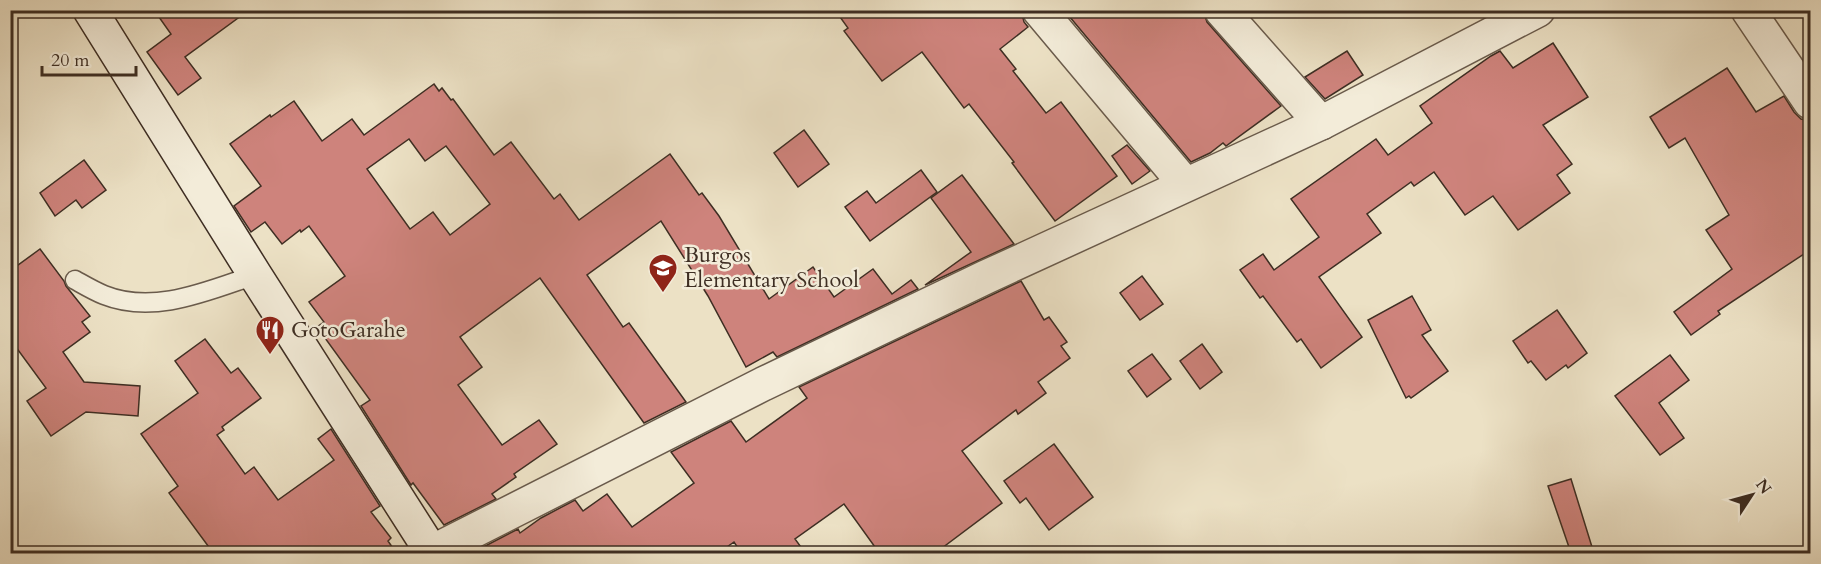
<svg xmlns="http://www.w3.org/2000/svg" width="1821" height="564" font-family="Cardo,serif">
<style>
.building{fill:#ce837c;stroke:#3e2e23;stroke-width:1.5;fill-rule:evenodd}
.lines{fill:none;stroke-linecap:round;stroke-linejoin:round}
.lane-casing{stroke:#6a5b4c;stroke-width:21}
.street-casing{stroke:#6a5b4c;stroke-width:36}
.secondary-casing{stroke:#3e2e23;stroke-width:36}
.lane{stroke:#f3ecd9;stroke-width:18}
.street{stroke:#f3ecd9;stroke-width:33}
.secondary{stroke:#f3ecd9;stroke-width:33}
.labels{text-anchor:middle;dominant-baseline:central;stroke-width:5;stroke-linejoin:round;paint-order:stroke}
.poi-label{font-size:22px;fill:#3e2e23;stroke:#f3ecd9;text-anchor:start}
</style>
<rect width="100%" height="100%" fill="#ece1c5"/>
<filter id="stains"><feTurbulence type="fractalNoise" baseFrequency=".00333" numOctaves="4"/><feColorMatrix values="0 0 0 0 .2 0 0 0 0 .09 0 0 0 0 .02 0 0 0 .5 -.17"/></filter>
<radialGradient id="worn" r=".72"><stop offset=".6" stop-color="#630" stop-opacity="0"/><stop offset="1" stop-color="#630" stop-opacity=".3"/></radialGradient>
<g class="building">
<path d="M154 10H249L185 57 201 78 178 95 147 52 171 34Z"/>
<path d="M835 10H1021L1024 22 1028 27 1000 49 1016 69 1013 71 1046 113 1061 102 1117 176 1055 221 1012 163 1014 162 969 104 964 108 922 52 882 81 844 31 848 28Z"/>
<path d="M1064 10H1203L1207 22 1281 106 1226 146 1223 143 1210 153 1191 162Z"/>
<path d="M1553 43 1588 97 1543 125 1572 164 1557 175 1570 193 1518 230 1493 196 1465 215 1434 172 1414 186 1411 182 1367 214 1381 233 1319 277 1362 337 1321 368 1301 339 1297 342 1263 296 1260 298 1240 270 1263 254 1274 270 1319 237 1291 199 1376 139 1388 155 1432 123 1420 106 1491 56 1500 51 1513 68Z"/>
<path d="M1347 51 1363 75 1325 99 1305 77Z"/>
<path d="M1727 68 1756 112 1784 96 1794 112 1801 119 1806 120 1810 127V250L1718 311 1720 314 1691 335 1674 312 1732 269 1706 230 1729 215 1685 138 1669 148 1650 117Z"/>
<path d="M434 84 439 91 442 88 451 100 453 99 494 155 511 142 554 199 560 194 579 220 670 154 699 195 702 193 719 216 769 299 813 267 834 297 873 269 892 294 911 280 918 289 777 357 773 352 746 367 708 296 661 221 587 275 623 327 629 323 686 402 644 423 540 278 460 337 482 367 458 385 502 445 539 420 557 444 514 474 516 477 492 494 496 499 444 525 413 483 411 485 361 406 370 400 317 327 324 322 309 302 345 276 309 226 301 232 300 230 282 244 265 222 251 232 234 206 261 186 230 144 270 115 271 117 294 101 322 141 352 119 364 135ZM409 139 425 161 446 146 490 204 450 235 433 212 410 229 367 169Z"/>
<path d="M804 130 829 164 798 187 774 153Z"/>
<path d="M1127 145 1150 171 1132 184 1112 156Z"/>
<path d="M84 160 106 190 82 208 76 200 55 216 40 193Z"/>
<path d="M921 170 937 192 870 241 845 207 867 191 876 203Z"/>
<path d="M962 175 1014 244 925 285 971 252 931 198Z"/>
<path d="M40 249 64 281 66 286 90 316 82 322 90 332 63 352 84 382 140 386 138 416 86 412 51 436 27 401 46 388 10 339V271Z"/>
<path d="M1142 276 1163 304 1140 320 1120 293Z"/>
<path d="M1021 281 1044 320 1049 317 1067 342 1061 346 1070 358 1038 382 1046 393 1018 414 1016 410 962 451 1002 503 934 554H880L844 504 795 539 806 554H742L734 542 717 554H470L518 529 520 533 541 518 575 500 583 511 607 494 632 527 694 483 671 452 731 421 746 442 807 398 799 387Z"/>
<path d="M1412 296 1431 330 1422 335 1448 371 1411 398 1409 396 1406 398 1368 320Z"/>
<path d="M1557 310 1587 353 1568 368 1566 365 1546 380 1531 361 1528 363 1513 341Z"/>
<path d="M205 339 231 373 238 368 261 398 222 427 224 430 217 435 245 474 254 467 278 500 334 460 318 439 331 429 380 506 371 512 391 538 388 541 397 554H214L169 493 178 486 141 434 198 393 175 361Z"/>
<path d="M1202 344 1222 372 1200 389 1180 361Z"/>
<path d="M1152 354 1171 379 1147 397 1128 371Z"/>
<path d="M1670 355 1689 380 1659 403 1684 438 1660 455 1615 396Z"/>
<path d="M1054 444 1093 497 1049 530 1026 498 1020 503 1004 481Z"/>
<path d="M1571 479 1592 547 1571 553 1548 486Z"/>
</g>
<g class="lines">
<g class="lane-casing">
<path id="lane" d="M75 280C84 285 94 291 104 295 154 315 207 291 255 275"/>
</g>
<g class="street-casing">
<g id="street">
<path d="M1039 10 1185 184"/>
<path d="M1221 10 1321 123"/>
<path d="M1748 10 1810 102"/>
<path d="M432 552 763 384 986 277 1321 123 1538 10"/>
</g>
</g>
<g class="secondary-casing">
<path id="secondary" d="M90 10 255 275 433 554"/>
</g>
<use href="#lane" class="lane"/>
<use href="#street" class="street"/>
<use href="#secondary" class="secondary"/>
</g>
<defs>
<g id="school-pin" transform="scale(1.5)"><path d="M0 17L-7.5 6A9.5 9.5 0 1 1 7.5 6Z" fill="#8f2418" stroke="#f3ecd9"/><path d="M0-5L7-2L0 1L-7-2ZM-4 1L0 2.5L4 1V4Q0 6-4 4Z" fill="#fff"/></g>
<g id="restaurant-pin" transform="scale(1.5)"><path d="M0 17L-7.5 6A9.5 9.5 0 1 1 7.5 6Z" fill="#8f2418" stroke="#f3ecd9"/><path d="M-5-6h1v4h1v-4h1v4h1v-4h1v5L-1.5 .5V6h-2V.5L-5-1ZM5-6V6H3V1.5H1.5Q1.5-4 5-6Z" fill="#fff"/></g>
</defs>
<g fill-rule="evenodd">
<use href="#school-pin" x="663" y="268"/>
<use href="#restaurant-pin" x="270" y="330"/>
</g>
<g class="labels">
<g class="poi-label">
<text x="684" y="255">Burgos<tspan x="684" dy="25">Elementary School</tspan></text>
<text x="291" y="330">GotoGarahe</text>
</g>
</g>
<rect width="1821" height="564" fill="none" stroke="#ece1c5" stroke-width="36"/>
<rect x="12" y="12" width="1797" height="540" fill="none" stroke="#3e2e23" stroke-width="3"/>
<rect x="18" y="18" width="1785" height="528" fill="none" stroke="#3e2e23" stroke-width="1.5"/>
<g transform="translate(1752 495) rotate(54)" stroke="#f3ecd9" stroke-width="4.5" paint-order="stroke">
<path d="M0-4.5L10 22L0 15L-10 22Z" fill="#3e2e23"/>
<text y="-9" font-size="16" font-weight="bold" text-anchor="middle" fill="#3e2e23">N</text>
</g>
<path d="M42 66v9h94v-9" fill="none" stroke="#3e2e23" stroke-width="3"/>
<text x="51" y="66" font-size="18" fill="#3e2e23" stroke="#f3ecd9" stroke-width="4.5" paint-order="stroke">20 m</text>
<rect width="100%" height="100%" filter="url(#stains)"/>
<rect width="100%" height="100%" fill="url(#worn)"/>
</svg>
